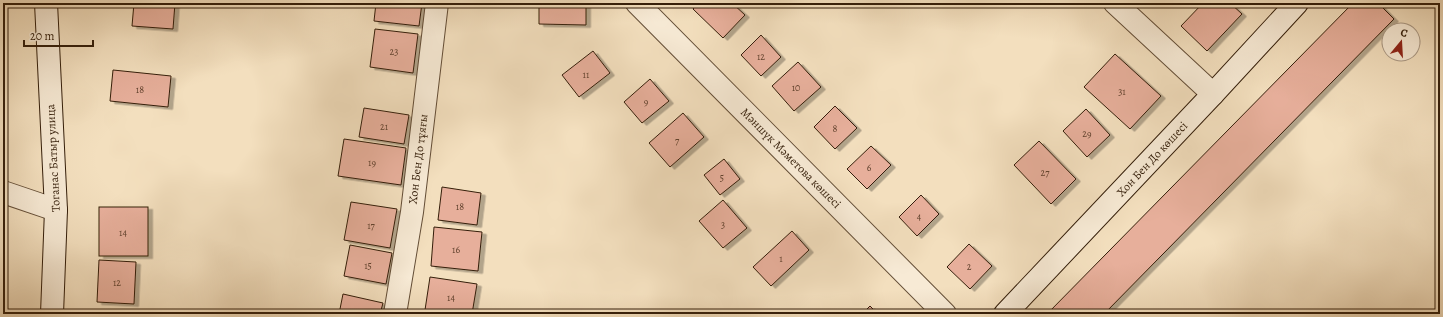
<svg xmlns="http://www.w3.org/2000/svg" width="1443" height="317" font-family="Alegreya,serif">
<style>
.building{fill:#e7af9b;stroke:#341e0a;filter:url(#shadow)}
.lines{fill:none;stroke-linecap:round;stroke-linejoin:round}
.street-casing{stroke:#644e37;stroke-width:24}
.secondary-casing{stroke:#341e0a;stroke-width:24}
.street{stroke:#f7ead5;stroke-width:22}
.secondary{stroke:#f7ead5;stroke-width:22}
.labels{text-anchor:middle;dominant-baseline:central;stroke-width:3;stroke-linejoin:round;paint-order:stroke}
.number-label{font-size:10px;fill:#61422e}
.street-label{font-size:12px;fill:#341e0a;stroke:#f7ead5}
</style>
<defs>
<filter id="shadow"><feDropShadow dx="4.5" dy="2.5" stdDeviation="0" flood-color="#0004"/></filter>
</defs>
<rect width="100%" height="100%" fill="#f3dfbe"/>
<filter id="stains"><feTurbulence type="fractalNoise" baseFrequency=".005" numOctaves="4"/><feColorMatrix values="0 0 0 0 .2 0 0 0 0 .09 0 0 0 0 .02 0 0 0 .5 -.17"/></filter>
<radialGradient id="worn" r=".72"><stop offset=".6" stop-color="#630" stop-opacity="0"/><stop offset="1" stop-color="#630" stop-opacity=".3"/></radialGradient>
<g class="building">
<path d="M134 3H175L173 29 132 26Z"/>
<path d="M376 3H422L419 26 374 21Z"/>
<path d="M539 3H586V25L539 24Z"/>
<path d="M698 3H732L745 15 723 38 693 9Z"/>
<path d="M1203 3H1230L1242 14 1207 51 1181 26Z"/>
<path d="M1353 3H1378L1394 19 1104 314H1047Z"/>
<path d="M375 29 418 34 413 73 370 67Z"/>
<path d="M761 35 781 57 761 76 741 55Z"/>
<path d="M593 51 610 73 579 97 562 75Z"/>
<path d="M1115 54 1161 96 1130 129 1084 87Z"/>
<path d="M798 62 821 87 794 111 772 86Z"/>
<path d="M113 70 171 76 168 107 110 101Z"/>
<path d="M650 79 669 101 642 123 624 102Z"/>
<path d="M835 106 857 128 835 149 814 127Z"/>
<path d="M364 108 409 115 404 144 359 137Z"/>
<path d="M1086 109 1110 135 1087 157 1063 131Z"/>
<path d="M683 113 704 137 670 167 649 143Z"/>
<path d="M344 139 406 148 401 185 338 176Z"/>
<path d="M1039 141 1076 179 1051 204 1014 165Z"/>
<path d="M871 146 891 165 867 189 847 169Z"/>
<path d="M724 159 740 179 720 195 704 175Z"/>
<path d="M442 187 481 193 477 225 438 220Z"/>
<path d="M921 195 939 214 917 236 899 217Z"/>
<path d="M723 200 747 228 723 248 699 221Z"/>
<path d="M351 202 397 209 390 248 344 240Z"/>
<rect x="99" y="207" width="49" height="49"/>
<path d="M434 227 482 232 478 271 431 266Z"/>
<path d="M792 231 809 250 771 286 753 267Z"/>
<path d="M969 244 992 266 970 289 947 267Z"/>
<path d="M350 245 392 253 386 284 344 276Z"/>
<path d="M99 260 136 262 134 304 97 302Z"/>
<path d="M430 277 477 284 472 314H448L425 310Z"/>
<path d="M343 294 383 303 380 314H339Z"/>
<path d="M870 306 878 314H862Z"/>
</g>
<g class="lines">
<g class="street-casing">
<g id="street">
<path d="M637 3 945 314"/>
<path d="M1115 3 1213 94"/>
<path d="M3 192 56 210"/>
<path d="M395 314 412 212 437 3"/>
</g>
</g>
<g class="secondary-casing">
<g id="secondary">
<path d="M46 3 56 210 52 314"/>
<path d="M1005 314 1213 94 1297 3"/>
</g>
</g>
<use href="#street" class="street"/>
<use href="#secondary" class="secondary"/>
</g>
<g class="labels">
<g class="number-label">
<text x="394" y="51">23</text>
<text x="761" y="56">12</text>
<text x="586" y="74">11</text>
<text x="796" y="87">10</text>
<text x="140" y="89">18</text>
<text x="1122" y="91">31</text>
<text x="646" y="101">9</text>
<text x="384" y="126">21</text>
<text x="835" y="128">8</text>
<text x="1087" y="133">29</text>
<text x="677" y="140">7</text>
<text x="372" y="162">19</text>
<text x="869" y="167">6</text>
<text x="1045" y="172">27</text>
<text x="722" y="177">5</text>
<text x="460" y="206">18</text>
<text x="919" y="216">4</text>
<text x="723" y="224">3</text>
<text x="371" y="225">17</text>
<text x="123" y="232">14</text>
<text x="456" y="249">16</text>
<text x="781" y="258">1</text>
<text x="368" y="265">15</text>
<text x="969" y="266">2</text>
<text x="117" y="282">12</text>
<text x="451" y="297">14</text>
</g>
<g class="street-label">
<text transform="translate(53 158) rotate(-93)">Тоганас Батыр улица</text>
<text transform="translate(791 158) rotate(45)">Мәншүк Мәметова көшесі</text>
<text transform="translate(418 159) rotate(-83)">Хон Бен До тұяғы</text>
<text transform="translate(1152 159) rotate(-47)">Хон Бен До көшесі</text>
</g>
</g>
<rect width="1443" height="317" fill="none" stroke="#f3dfbe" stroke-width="16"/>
<rect x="4" y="4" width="1435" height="309" fill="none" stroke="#341e0a" stroke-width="2"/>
<rect x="8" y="8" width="1427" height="301" fill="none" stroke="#341e0a"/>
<g transform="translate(1401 42) rotate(18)"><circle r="19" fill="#f7ead5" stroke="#a99884"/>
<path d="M0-3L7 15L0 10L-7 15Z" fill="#8f2418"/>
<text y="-6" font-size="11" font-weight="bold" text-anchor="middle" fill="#341e0a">С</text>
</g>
<path d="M24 40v6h69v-6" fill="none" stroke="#341e0a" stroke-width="2"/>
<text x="30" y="40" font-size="12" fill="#341e0a" stroke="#f7ead5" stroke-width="3" paint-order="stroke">20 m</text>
<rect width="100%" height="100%" filter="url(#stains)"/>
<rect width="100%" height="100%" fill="url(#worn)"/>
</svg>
